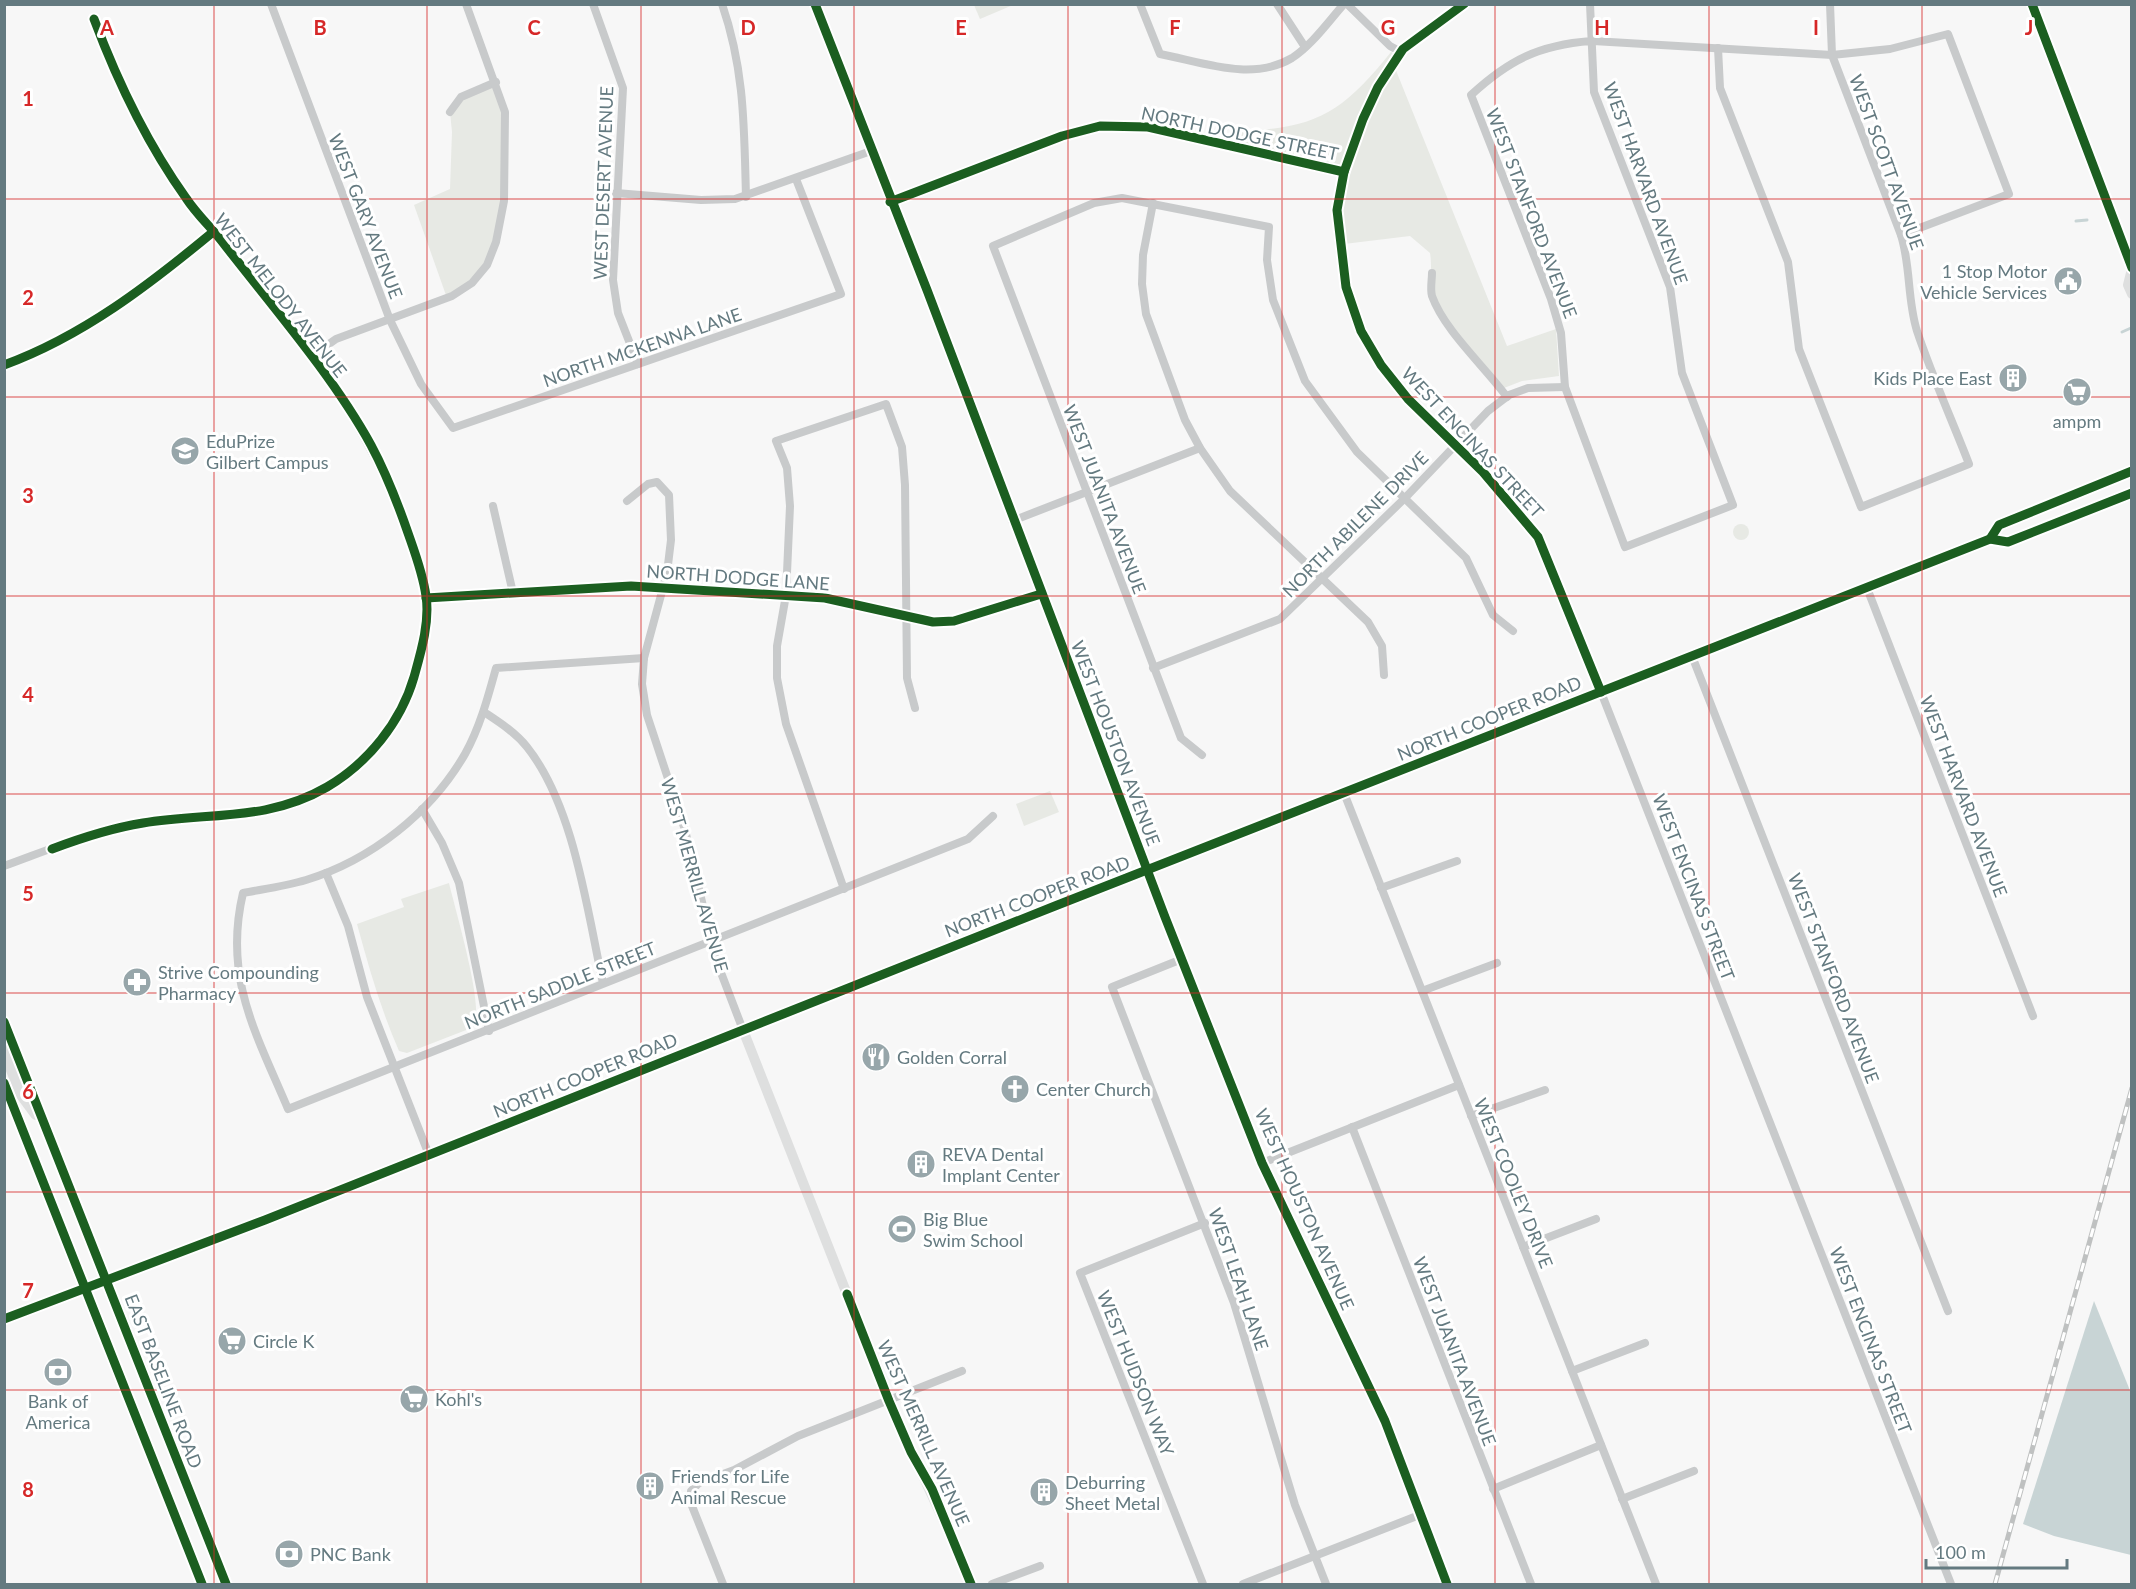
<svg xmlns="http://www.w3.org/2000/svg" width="2136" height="1589" font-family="Lato,sans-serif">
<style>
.green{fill:#e7e9e4}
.water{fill:#c8d4d5}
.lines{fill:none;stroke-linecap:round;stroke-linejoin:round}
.stream{stroke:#c8d4d5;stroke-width:3}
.street{stroke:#c8cacb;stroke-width:8}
.secondary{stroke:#dedfdf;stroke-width:10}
.primary{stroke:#dedfdf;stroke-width:12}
.rail-casing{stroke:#bfc1c1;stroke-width:5}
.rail{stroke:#fff;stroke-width:3;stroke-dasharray:9;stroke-linecap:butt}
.cycleway-casing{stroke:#fff;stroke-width:13}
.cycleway{stroke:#1b5e20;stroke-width:9}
.grid{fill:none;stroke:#d62828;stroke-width:1.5;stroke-opacity:0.55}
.labels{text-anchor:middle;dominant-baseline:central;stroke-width:6;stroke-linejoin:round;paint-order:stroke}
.street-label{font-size:18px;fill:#647a80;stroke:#fff}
.poi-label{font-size:18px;fill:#647a80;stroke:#fff;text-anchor:start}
.grid-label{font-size:20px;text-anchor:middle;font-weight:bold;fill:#d62828;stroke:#fff;stroke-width:6;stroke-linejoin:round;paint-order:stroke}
</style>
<rect width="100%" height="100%" fill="#f7f7f7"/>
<g class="green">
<path d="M1013 5 980 19 974 5 1013 4Z"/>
<path d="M1391 52 1403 58 1395 68 1507 346 1556 329 1559 376 1522 381 1504 388C1485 362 1439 319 1433 290 1430 278 1432 265 1430 253L1410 236 1344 244 1342 208 1346 175 1236 151 1239 131C1316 129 1343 112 1391 52Z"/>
<path d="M496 82 505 112 504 201 487 265 472 283 447 298 414 205 450 189 452 132 450 112 461 97Z"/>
<circle cx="1741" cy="532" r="8"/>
<path d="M1050 791 1059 812 1024 826 1016 804Z"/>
<path d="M449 883C455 909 485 1008 474 1027L407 1053 399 1051C381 1010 369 968 357 924L404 907 401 899Z"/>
</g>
<path class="water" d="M2094 1301 2131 1393V1555L2054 1536 2023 1524Z"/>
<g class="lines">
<g class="stream">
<path d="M2076 221 2087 220"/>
<path d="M2122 332 2131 328"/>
</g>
<g class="street">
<path d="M271 4 390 320 421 384 453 428 841 294 796 179"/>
<path d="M593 4 623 88 613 280 618 313 638 364"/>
<path d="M722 4C745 71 744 128 746 197"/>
<path d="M1140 4 1160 54C1202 62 1252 82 1292 58 1312 45 1328 22 1344 4"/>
<path d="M1277 4 1305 47"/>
<path d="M1347 4 1390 46 1401 52"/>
<path d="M1464 4C1444 18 1418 33 1402 51 1383 73 1368 104 1359 131 1349 156 1338 182 1337 210 1336 280 1362 346 1407 398 1454 452 1515 492 1548 557L1951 1584"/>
<path d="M1590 4 1594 92 1670 287 1682 373 1733 505 1625 547 1565 387 1561 333 1551 299 1471 95C1509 60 1539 45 1591 41H1593L1832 55 1890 49 1948 34 2009 194 1901 235"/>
<path d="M1718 48 1720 88 1788 262 1799 349 1861 507 1969 464C1952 420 1932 376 1917 331 1907 299 1911 267 1901 235L1832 55 1830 4"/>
<path d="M450 112 461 97 496 82"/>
<path d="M616 193 701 200 735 199 871 151"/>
<path d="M890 202 1062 136 1100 126 1148 127 1344 172"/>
<path d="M1153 203 1143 255 1142 284 1146 314 1185 420 1200 448 1230 491 1368 622 1382 646 1384 675"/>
<path d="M1432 273C1432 280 1430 289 1432 296 1444 330 1485 367 1507 397"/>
<path d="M312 356 336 339 452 296 472 283 487 265 496 242 504 201 505 112 466 4"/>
<path d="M4 365C83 336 149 285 213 232"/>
<path d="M627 501 648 484 657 482 669 495 671 540 667 573 644 658 642 684 647 715 685 830 715 957 743 1030"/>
<path d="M493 506 513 593"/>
<path d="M1012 521 1200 448"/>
<path d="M1867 588 2033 1016"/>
<path d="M426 598 631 586 825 598 933 622 954 621 1041 594"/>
<path d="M1692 656 1948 1311"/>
<path d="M644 658 496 668C488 697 480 727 465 754 431 813 371 860 306 880 286 886 264 889 243 893 223 978 256 1033 288 1109L968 839 993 816"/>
<path d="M1153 668 1280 619 1405 498 1488 411 1509 395 1528 388 1565 387"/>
<path d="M484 712C499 722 515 732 527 747 574 806 587 910 603 983"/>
<path d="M1202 755 1181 738 993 246 1094 203 1122 198 1269 227 1267 260 1273 300 1305 381 1357 452 1466 558 1493 615 1513 631"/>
<path d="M1344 793 1656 1584"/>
<path d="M422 809 442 843 459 883 489 1031"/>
<path d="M4 866C51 849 97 829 146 823 210 814 268 820 327 787 367 764 401 723 413 678 421 653 428 626 426 599 425 578 415 554 408 534 370 424 296 332 223 243 211 228 198 215 187 200 146 145 118 84 94 19"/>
<path d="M326 873 348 926 367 997 429 1155"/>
<path d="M1381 888 1457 861"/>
<path d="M844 889 786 724 777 678V646L786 595 790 506 787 468 776 441 886 404 902 447 905 485 907 678 915 708"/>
<path d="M1182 959 1112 987 1234 1303 1295 1505 1326 1584"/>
<path d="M1422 991 1497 963"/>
<path d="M1471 1116 1545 1090"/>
<path d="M1352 1127 1531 1584"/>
<path d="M1262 1163 1459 1085"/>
<path d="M1523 1247 1596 1219"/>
<path d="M1572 1371 1645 1343"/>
<path d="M1493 1489 1601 1445"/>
<path d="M1622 1499 1694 1471"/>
<path d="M723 1584 692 1506 691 1491 699 1483 734 1470 798 1436 962 1371"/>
<path d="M992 1584 1040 1566"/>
<path d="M1203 1584 1080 1273 1205 1223"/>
<path d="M1243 1584 1422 1514"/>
</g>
<g class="secondary">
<path d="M815 4 927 290 1165 917 1262 1163 1385 1421 1447 1584"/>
<path d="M2032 4 2132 268"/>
<path d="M2132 269 2128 285 2132 294"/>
<path d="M1990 539 1999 525 2132 471"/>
<path d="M743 1030 889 1401C916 1463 946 1522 971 1584"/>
<path d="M4 1319 265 1220 1055 906 1990 539 2008 542 2132 493"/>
</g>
<g class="primary">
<path d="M4 1022 226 1584"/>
<path d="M4 1050 22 1095 36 1114"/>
<path d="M4 1083 202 1584"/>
</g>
<g class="rail-casing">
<path id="rail" d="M1995 1584 2132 1088"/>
</g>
<use href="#rail" class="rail"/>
<g class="cycleway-casing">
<g id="cycleway">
<path d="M815 4 927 290 1165 917 1262 1163 1385 1421 1447 1584"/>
<path d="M1464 4 1403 49 1378 87 1363 119 1344 172 1337 210 1346 287 1361 331 1381 365 1408 399 1483 472 1538 537 1601 692"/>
<path d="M2032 4 2132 268"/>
<path d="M890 202 1062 136 1100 126 1148 127 1344 172"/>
<path d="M4 365C83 336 149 285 213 232"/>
<path d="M1990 539 1999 525 2132 471"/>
<path d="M426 598 631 586 825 598 933 622 954 621 1041 594"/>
<path d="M52 849C81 838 112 828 143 823 208 812 267 822 327 787 368 763 401 722 414 677 421 652 430 622 426 596 423 574 415 553 408 533 398 504 386 473 371 445 333 376 273 307 224 244 212 228 197 215 186 198 146 142 118 83 94 19"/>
<path d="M4 1022 226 1584"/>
<path d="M4 1083 202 1584"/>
<path d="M847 1294 889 1401 911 1452 932 1489 971 1584"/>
<path d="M4 1319 265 1220 1055 906 1990 539 2008 542 2132 493"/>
</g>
</g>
<use href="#cycleway" class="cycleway"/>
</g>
<path class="grid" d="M214 4V1584M427 4V1584M641 4V1584M854 4V1584M1068 4V1584M1282 4V1584M1495 4V1584M1709 4V1584M1922 4V1584M4 199H2132M4 397H2132M4 596H2132M4 794H2132M4 993H2132M4 1192H2132M4 1390H2132"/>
<defs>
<g id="civic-disc" transform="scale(1.5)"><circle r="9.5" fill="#97a6aa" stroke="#fff"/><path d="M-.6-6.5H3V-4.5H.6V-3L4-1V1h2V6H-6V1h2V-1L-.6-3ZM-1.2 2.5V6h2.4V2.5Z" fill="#fff"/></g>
<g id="building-disc" transform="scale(1.5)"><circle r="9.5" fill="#97a6aa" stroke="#fff"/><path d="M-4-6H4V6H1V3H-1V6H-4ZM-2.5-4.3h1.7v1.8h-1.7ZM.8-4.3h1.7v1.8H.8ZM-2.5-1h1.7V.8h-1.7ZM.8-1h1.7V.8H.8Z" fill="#fff"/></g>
<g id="supermarket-disc" transform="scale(1.5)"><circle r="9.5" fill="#97a6aa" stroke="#fff"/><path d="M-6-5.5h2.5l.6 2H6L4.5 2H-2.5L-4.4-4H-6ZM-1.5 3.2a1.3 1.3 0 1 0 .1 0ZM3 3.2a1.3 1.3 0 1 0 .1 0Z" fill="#fff"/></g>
<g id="school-disc" transform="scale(1.5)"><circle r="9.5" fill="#97a6aa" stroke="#fff"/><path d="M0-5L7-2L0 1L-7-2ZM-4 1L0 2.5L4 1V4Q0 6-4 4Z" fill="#fff"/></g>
<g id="pharmacy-disc" transform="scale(1.5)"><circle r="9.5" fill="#97a6aa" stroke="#fff"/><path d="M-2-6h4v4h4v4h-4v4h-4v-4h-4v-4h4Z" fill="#fff"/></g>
<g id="restaurant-disc" transform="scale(1.5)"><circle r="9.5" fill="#97a6aa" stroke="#fff"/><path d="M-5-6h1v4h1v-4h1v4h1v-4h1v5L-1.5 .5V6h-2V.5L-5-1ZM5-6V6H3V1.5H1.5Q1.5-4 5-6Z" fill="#fff"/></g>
<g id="church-disc" transform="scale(1.5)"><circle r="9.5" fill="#97a6aa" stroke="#fff"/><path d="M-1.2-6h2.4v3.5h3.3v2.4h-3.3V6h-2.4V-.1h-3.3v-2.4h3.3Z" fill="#fff"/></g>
<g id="stadium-disc" transform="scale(1.5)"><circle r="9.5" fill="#97a6aa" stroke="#fff"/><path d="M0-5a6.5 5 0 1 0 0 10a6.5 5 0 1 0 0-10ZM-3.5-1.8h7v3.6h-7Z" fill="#fff"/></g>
<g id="bank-disc" transform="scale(1.5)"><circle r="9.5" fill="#97a6aa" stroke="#fff"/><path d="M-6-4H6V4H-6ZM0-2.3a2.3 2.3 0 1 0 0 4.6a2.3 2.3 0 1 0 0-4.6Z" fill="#fff"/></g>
</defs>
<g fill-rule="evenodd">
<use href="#civic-disc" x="2068" y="281"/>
<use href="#building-disc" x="2013" y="378"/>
<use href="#supermarket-disc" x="2077" y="392"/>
<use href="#school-disc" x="185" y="451"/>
<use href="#pharmacy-disc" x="137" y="982"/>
<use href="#restaurant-disc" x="876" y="1057"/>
<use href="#church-disc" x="1015" y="1089"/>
<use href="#building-disc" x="921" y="1164"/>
<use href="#stadium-disc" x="902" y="1229"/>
<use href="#supermarket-disc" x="232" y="1341"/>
<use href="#bank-disc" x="58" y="1372"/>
<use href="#supermarket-disc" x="414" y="1399"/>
<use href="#building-disc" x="650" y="1486"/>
<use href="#building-disc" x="1044" y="1492"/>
<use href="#bank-disc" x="289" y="1554"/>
</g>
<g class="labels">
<g class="street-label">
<text transform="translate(1240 133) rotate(12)">NORTH DODGE STREET</text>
<text transform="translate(1887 162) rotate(70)">WEST SCOTT AVENUE</text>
<text transform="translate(603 183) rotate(-88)">WEST DESERT AVENUE</text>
<text transform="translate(1646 183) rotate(70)">WEST HARVARD AVENUE</text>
<text transform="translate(1532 213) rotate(69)">WEST STANFORD AVENUE</text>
<text transform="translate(366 216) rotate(69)">WEST GARY AVENUE</text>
<text transform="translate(281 295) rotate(52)">WEST MELODY AVENUE</text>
<text transform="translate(642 347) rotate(-19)">NORTH MCKENNA LANE</text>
<text transform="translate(1473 442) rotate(47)">WEST ENCINAS STREET</text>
<text transform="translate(1105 499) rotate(69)">WEST JUANITA AVENUE</text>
<text transform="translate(1355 524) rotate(-45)">NORTH ABILENE DRIVE</text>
<text transform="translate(738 577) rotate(4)">NORTH DODGE LANE</text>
<text transform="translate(1489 718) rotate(-22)">NORTH COOPER ROAD</text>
<text transform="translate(1116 743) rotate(69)">WEST HOUSTON AVENUE</text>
<text transform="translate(1964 796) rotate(69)">WEST HARVARD AVENUE</text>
<text transform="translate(695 875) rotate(74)">WEST MERRILL AVENUE</text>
<text transform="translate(1694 887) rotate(69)">WEST ENCINAS STREET</text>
<text transform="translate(1037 896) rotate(-21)">NORTH COOPER ROAD</text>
<text transform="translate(1834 978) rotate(69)">WEST STANFORD AVENUE</text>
<text transform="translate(560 985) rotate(-22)">NORTH SADDLE STREET</text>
<text transform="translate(585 1075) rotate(-22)">NORTH COOPER ROAD</text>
<text transform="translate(1514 1183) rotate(68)">WEST COOLEY DRIVE</text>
<text transform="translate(1305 1209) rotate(66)">WEST HOUSTON AVENUE</text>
<text transform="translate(1239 1279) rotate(71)">WEST LEAH LANE</text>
<text transform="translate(1871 1340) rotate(69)">WEST ENCINAS STREET</text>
<text transform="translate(1455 1351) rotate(69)">WEST JUANITA AVENUE</text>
<text transform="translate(1136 1373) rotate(68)">WEST HUDSON WAY</text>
<text transform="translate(164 1381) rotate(69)">EAST BASELINE ROAD</text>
<text transform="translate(924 1433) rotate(66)">WEST MERRILL AVENUE</text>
</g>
<g class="poi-label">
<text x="2047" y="271" text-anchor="end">1 Stop Motor<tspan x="2047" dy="21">Vehicle Services</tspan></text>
<text x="1992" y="378" text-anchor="end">Kids Place East</text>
<text x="2077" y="421" text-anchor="middle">ampm</text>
<text x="206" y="441">EduPrize<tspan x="206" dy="21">Gilbert Campus</tspan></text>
<text x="158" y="972">Strive Compounding<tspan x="158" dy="21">Pharmacy</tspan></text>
<text x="897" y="1057">Golden Corral</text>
<text x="1036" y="1089">Center Church</text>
<text x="942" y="1154">REVA Dental<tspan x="942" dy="21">Implant Center</tspan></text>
<text x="923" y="1219">Big Blue<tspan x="923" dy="21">Swim School</tspan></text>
<text x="253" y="1341">Circle K</text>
<text x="435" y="1399">Kohl's</text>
<text x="58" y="1401" text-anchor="middle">Bank of<tspan x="58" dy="21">America</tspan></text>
<text x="671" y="1476">Friends for Life<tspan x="671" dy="21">Animal Rescue</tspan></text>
<text x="1065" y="1482">Deburring<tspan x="1065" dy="21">Sheet Metal</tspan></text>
<text x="310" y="1554">PNC Bank</text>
</g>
</g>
<g class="grid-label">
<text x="107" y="35">A</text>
<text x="320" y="35">B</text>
<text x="534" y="35">C</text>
<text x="748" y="35">D</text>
<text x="961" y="35">E</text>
<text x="1175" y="35">F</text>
<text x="1388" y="35">G</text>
<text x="1602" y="35">H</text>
<text x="1816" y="35">I</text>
<text x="2029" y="35">J</text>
<text x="28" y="106">1</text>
<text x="28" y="305">2</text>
<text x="28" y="503">3</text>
<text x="28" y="702">4</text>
<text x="28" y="901">5</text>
<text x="28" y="1099">6</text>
<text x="28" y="1298">7</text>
<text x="28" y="1497">8</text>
</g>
<rect width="2136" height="1589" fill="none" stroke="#647a80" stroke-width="12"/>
<path d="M1926 1559v9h141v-9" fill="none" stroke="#647a80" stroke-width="3"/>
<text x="1935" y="1559" font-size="18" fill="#647a80" stroke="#ffffff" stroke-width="4.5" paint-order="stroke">100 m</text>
</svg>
